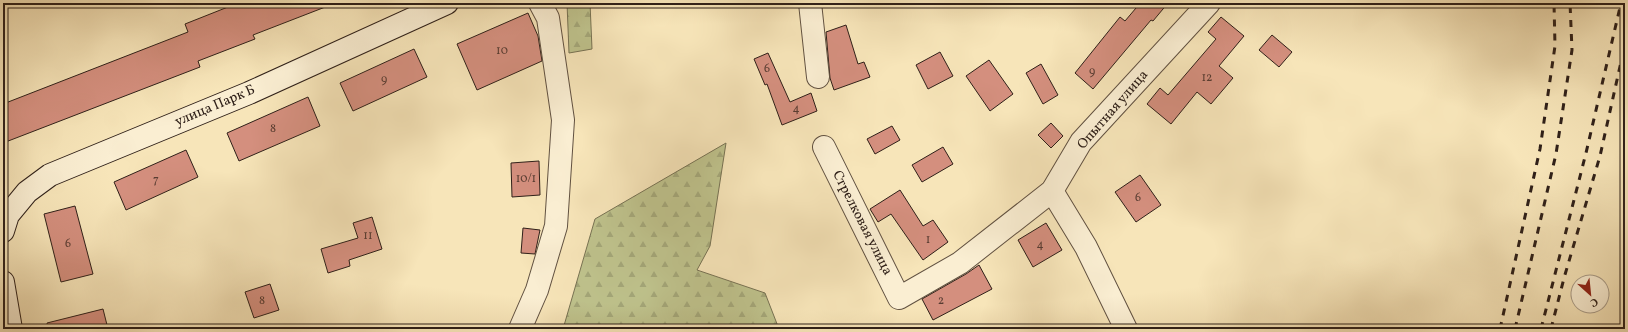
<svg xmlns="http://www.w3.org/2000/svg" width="1628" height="332" font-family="Vollkorn,serif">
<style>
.forest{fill:url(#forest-firs);stroke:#777253}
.building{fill:#d48f7e;stroke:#2f2019}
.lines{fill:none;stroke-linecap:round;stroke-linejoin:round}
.street-casing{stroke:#615141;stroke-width:24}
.secondary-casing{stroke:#2f2019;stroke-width:24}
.street{stroke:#faeed2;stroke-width:22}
.secondary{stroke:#faeed2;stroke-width:22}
.rail{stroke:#2f2019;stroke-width:3;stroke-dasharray:7 7;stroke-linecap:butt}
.labels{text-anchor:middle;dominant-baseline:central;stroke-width:3;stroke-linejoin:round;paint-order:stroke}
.number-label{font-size:12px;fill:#583c32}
.street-label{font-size:14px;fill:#2f2019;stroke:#faeed2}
</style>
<defs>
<pattern id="forest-firs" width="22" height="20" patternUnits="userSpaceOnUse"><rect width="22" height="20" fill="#bfc38d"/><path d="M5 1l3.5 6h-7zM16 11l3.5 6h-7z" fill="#a4a779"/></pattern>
</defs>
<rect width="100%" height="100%" fill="#f7e5b9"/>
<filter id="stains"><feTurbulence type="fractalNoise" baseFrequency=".005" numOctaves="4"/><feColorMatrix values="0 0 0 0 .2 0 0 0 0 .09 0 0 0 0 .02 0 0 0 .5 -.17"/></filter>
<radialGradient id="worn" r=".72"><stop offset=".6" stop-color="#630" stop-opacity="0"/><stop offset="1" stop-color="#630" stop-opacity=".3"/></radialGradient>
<g class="forest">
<path d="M567 3H590L592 49 569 53Z"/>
<path d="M726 143 710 246 697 270 765 293 779 329H563L595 219Z"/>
</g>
<g class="building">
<path d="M238 3 333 4 253 35 255 39 198 61 200 67 3 143V104L188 32 185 24Z"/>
<path d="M1130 3H1168L1153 21 1151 20 1093 89 1075 73 1120 17 1125 21 1136 8Z"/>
<path d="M528 13 538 36 542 61 477 90 457 44Z"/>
<path d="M1221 17 1244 36 1219 66 1233 78 1211 104 1197 92 1171 124 1147 104 1160 88 1168 95 1216 39 1208 32Z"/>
<path d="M846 25 858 64 864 62 870 77 834 90 830 78 826 32Z"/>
<path d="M1272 35 1292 52 1279 67 1259 50Z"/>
<path d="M414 49 427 77 353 111 340 83Z"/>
<path d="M940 52 953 76 928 89 916 65Z"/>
<path d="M768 53 790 102 811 93 817 111 782 125 767 84 765 85 754 59Z"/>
<path d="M989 60 1013 94 990 111 966 76Z"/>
<path d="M1041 64 1058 95 1043 104 1026 73Z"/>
<path d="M308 97 320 126 239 161 227 133Z"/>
<path d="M1051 123 1063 136 1051 148 1038 135Z"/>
<path d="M892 126 900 140 875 154 867 139Z"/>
<path d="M943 147 953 164 922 182 912 165Z"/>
<path d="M186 150 198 177 126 210 114 182Z"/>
<path d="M539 161 540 195 512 197 511 163Z"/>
<path d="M1140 175 1161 205 1136 222 1115 192Z"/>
<path d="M900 190 923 226 933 220 948 242 923 260 891 214 878 222 870 209Z"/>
<path d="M75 206 93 274 61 282 44 214Z"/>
<path d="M372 217 382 249 349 260 350 266 328 273 321 249 358 238 353 223Z"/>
<path d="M1046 223 1062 250 1033 267 1018 240Z"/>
<path d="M523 228 540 230 535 254 521 253Z"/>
<path d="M979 265 992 289 933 320 922 299 966 274Z"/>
<path d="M270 284 279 310 254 318 245 292Z"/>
<path d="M103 309 108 329H48L47 323Z"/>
</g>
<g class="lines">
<g class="street-casing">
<g id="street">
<path d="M810 3 818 77"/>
<path d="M824 147 899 298 960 263 1052 191 1081 142 1209 3"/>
<path d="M1052 191 1086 247 1126 329"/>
<path d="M520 329 537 290 556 226 563 120 548 18 540 3"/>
</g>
</g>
<g class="secondary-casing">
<g id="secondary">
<path d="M3 231 8 215 27 192 50 175 249 93 447 3"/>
<path d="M3 282 11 329"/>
</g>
</g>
<use href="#street" class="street"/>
<use href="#secondary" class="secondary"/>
<g class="rail">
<path d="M1500 329 1540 149 1555 46 1554 3"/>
<path d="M1515 329 1556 154 1572 50 1570 3"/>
<path d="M1541 329 1586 153 1621 3"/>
<path d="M1551 329 1564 278 1600 156 1625 44"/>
</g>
</g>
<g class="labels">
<g class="number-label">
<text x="502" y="51">10</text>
<text x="767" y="69">6</text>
<text x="1092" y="72">9</text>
<text x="1207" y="78">12</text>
<text x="384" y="80">9</text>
<text x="796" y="109">4</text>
<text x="273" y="129">8</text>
<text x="526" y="179">10/1</text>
<text x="156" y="180">7</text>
<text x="1138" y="198">6</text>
<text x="368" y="236">11</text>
<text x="928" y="240">1</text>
<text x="68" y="244">6</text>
<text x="1040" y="245">4</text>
<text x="262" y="301">8</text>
<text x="941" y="301">2</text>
</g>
<g class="street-label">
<text transform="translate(215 106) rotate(-23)">улица Парк Б</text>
<text transform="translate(1113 110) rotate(-49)">Опытная улица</text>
<text transform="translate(862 223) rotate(63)">Стрелковая улица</text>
</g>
</g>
<rect width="1628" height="332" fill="none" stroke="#f7e5b9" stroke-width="16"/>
<rect x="4" y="4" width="1620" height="324" fill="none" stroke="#2f2019" stroke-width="2"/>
<rect x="8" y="8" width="1612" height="316" fill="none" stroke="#2f2019"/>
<g transform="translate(1590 294) rotate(153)"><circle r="19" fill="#faeed2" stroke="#a99c88"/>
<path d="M0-3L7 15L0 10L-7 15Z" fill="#8f2418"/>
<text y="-6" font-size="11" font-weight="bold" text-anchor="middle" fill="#2f2019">С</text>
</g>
<rect width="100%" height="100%" filter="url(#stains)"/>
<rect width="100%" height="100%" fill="url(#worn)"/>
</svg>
